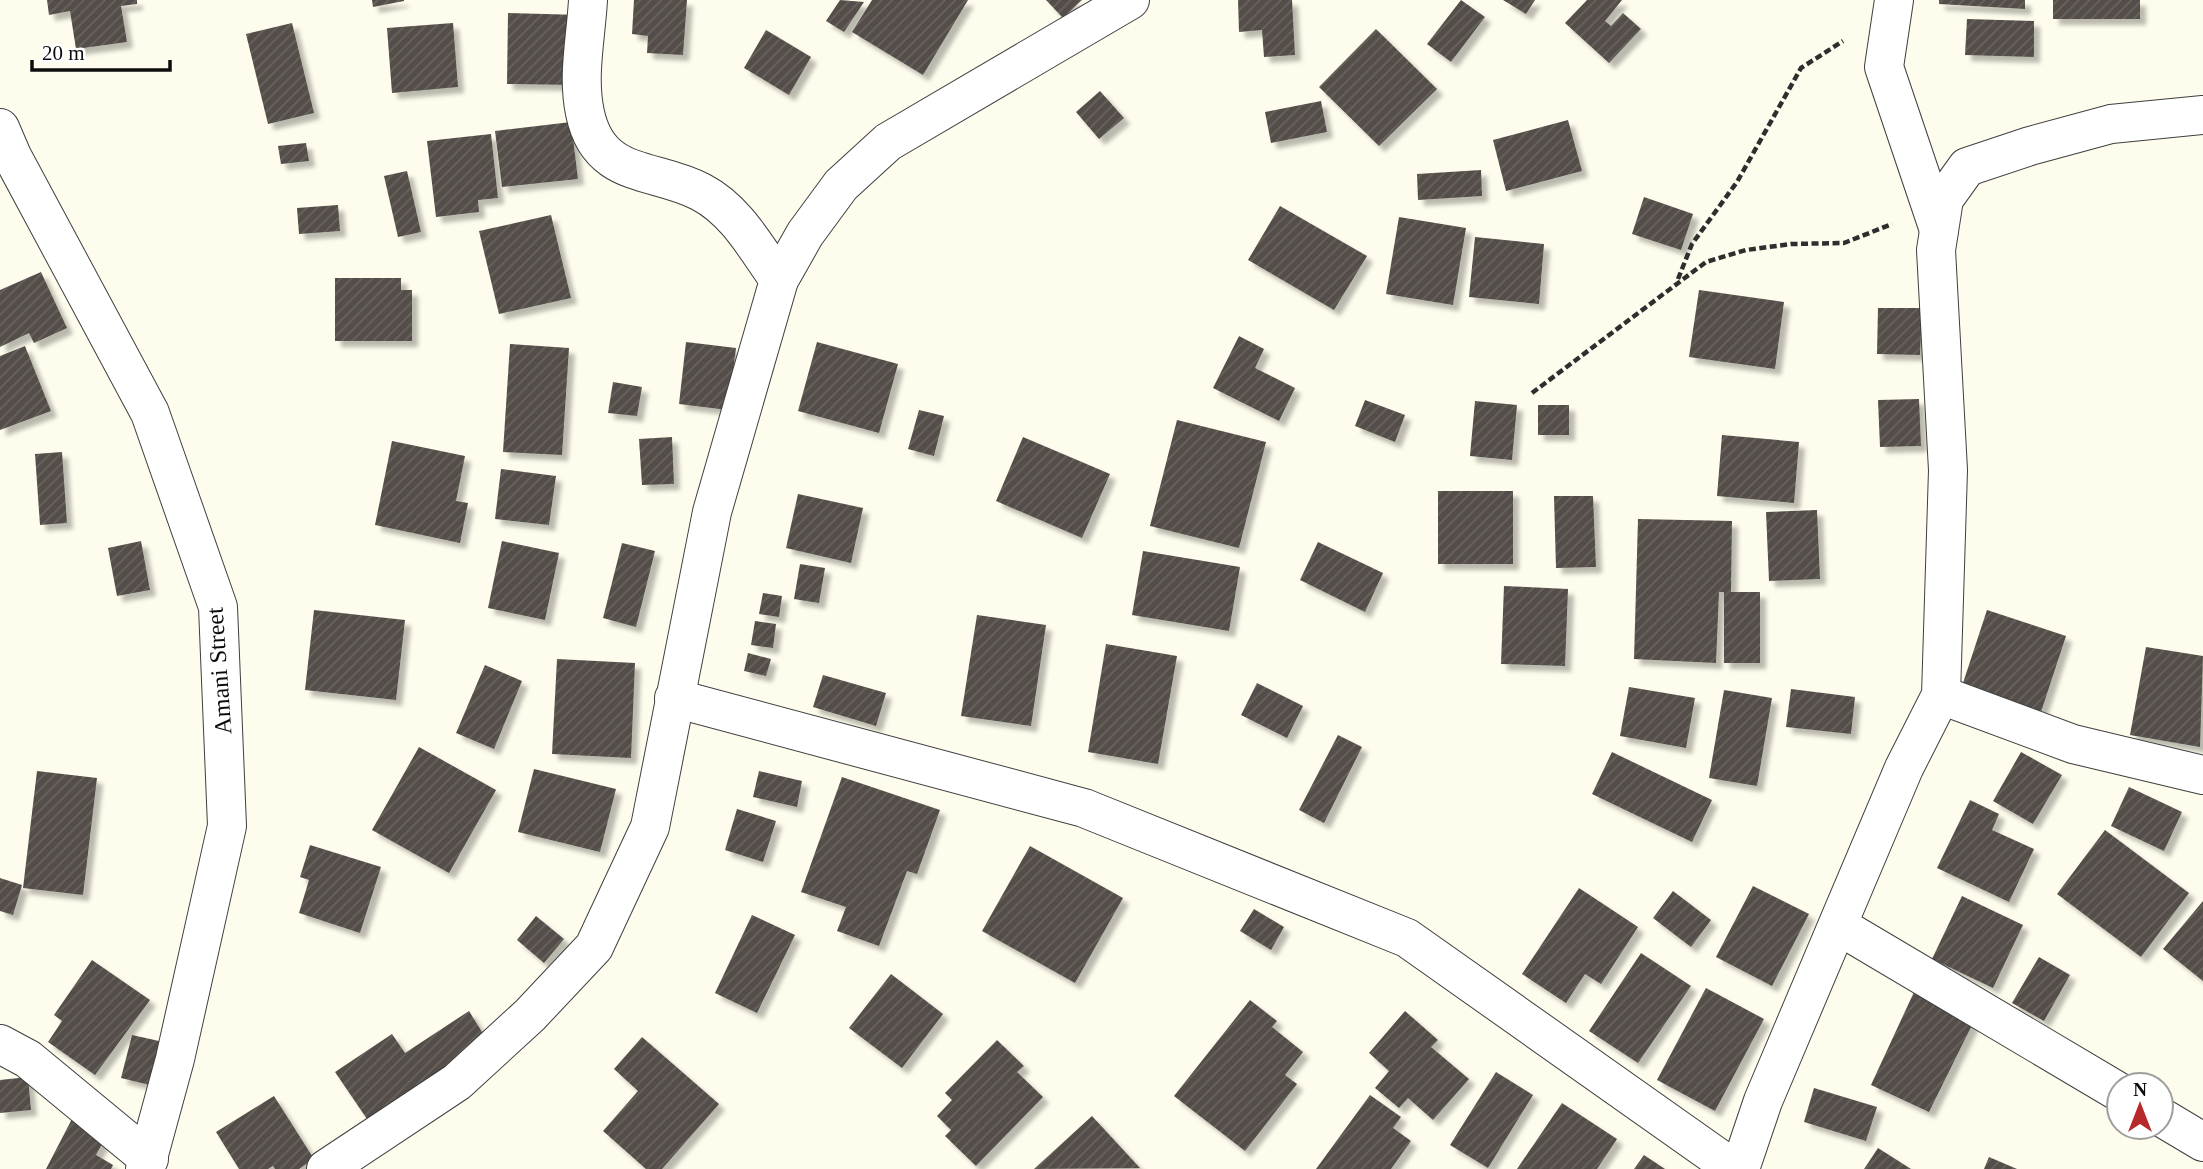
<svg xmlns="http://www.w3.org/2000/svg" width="2203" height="1169" font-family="'Times New Roman',serif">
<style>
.building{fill:url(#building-hatch);filter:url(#shadow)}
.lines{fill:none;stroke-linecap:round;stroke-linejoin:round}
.minor-casing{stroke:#3f3f3f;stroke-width:40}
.path{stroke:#2e2e2e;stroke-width:4.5;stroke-dasharray:7 3.5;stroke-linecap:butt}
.minor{stroke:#fff;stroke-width:38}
.labels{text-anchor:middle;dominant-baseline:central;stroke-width:7;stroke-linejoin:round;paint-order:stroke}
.street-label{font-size:24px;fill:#0c0c0c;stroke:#fff}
</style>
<defs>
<pattern id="building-hatch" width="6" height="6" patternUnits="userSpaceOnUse" patternTransform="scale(1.75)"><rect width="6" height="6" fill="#544e49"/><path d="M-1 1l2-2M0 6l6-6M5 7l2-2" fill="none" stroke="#68635f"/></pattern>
<filter id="shadow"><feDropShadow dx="6" dy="6" stdDeviation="2" flood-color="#0004"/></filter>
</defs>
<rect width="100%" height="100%" fill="#fefcec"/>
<g class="building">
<path d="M47 0H137V4L121 6 127 42 76 49 70 11 49 15Z"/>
<path d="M372 0H404V1L373 7Z"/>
<path d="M634 0H687L683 55 647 53 648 36 632 34Z"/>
<path d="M840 0 864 2 844 32 826 21Z"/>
<path d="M872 0H968L923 75 852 32Z"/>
<path d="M1046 0H1082L1063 18Z"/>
<path d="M1238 0H1292L1295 55 1264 57 1262 30 1239 32Z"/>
<path d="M1461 0 1485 17 1451 62 1427 44Z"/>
<path d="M1503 0H1535L1526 14Z"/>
<path d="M1587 0H1622L1605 21 1611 26 1623 13 1641 29 1609 63 1565 23Z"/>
<path d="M1939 0H2025V9L1939 4Z"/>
<rect x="2053" y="0" width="87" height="19"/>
<path d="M508 13 581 15 579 85 507 84Z"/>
<path d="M1967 19 2034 21V57L1965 55Z"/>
<path d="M292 23 314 113 268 124 246 34Z"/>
<path d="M453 23 458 87 392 93 387 28Z"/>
<path d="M1376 29 1437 89 1379 146 1319 87Z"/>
<path d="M766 30 811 57 789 95 744 68Z"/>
<path d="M1100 91 1124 118 1099 139 1076 112Z"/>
<path d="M1321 101 1327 132 1271 143 1265 112Z"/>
<path d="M1568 120 1582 171 1506 191 1493 140Z"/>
<path d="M571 122 578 179 502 187 495 131Z"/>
<path d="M491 134 498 198 478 200 479 212 436 217 427 141Z"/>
<path d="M306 143 309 161 281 164 278 146Z"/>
<path d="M1481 170 1482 196 1418 200 1417 174Z"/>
<path d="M407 171 421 232 398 237 384 176Z"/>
<path d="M1644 197 1693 214 1681 250 1632 234Z"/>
<path d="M338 205 340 231 299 234 297 208Z"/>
<path d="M1280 206 1367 256 1334 310 1248 260Z"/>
<path d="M551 215 571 298 499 314 479 231Z"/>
<path d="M1399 217 1466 228 1453 305 1386 294Z"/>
<path d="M1475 237 1544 244 1539 304 1469 297Z"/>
<path d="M41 272 67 328 34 343 29 333 0 347V290Z"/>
<path d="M335 278H401V290H412V341H335Z"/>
<path d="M1699 290 1784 302 1775 369 1689 357Z"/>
<path d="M1878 308H1922L1920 355 1877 354Z"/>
<path d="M1239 336 1264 349 1255 368 1295 388 1279 421 1213 388Z"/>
<path d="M686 342 736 348 728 410 679 404Z"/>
<path d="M817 342 898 364 879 433 798 411Z"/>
<path d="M510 344 569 348 562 455 503 452Z"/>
<path d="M25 346 51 411 0 430V356Z"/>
<path d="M613 382 642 387 637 416 608 413Z"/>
<path d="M1919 399 1921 446 1880 447 1878 400Z"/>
<path d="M1365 400 1405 415 1395 442 1355 426Z"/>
<path d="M1475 401 1517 405 1512 460 1470 456Z"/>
<rect x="1538" y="405" width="31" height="30"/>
<path d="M919 410 944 416 934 456 908 449Z"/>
<path d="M1177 420 1266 442 1239 548 1150 526Z"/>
<path d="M1722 435 1799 442 1794 503 1717 496Z"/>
<path d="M672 437 674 484 642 485 639 439Z"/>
<path d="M1023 437 1110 474 1082 538 996 501Z"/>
<path d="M392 441 465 456 456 501 468 503 460 543 375 525Z"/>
<path d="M62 452 67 523 40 525 35 454Z"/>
<path d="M501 469 556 476 549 525 495 519Z"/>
<rect x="1438" y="491" width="75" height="73"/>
<path d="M798 494 863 508 851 563 786 548Z"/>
<path d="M1554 496H1593L1596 567 1556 568Z"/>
<path d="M1817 510 1820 579 1769 581 1766 512Z"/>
<path d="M1638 519 1732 521 1731 592H1760V663H1724V592H1719L1716 663 1634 659Z"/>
<path d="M141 541 150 590 117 596 108 548Z"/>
<path d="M502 541 559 553 545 620 488 608Z"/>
<path d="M1318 542 1383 573 1365 612 1300 580Z"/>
<path d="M622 543 655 551 636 627 603 618Z"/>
<path d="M1143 551 1240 567 1229 631 1132 615Z"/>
<path d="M800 564 825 568 819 603 794 599Z"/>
<path d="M1504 586 1568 589 1565 666 1501 664Z"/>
<path d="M763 593 782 596 779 617 759 614Z"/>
<path d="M314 610 405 620 396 700 305 690Z"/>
<path d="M1987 610 2066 636 2041 712 1962 686Z"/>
<path d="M977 615 1046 625 1031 726 961 716Z"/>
<path d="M755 621 776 624 773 648 751 645Z"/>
<path d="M1106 644 1177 656 1158 764 1088 752Z"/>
<path d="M2146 647 2203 656 2200 747 2130 735Z"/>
<path d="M748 653 771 659 766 676 744 671Z"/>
<path d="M557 659 635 663 631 758 552 754Z"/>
<path d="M485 665 522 681 494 749 456 733Z"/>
<path d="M823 675 886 693 876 726 813 707Z"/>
<path d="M1257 683 1303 706 1287 738 1241 715Z"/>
<path d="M1629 687 1695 698 1686 748 1620 736Z"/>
<path d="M1791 689 1855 697 1851 734 1786 727Z"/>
<path d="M1724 690 1772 698 1757 786 1709 778Z"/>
<path d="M1338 735 1362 747 1324 823 1299 810Z"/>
<path d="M419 747 496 790 449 873 372 830Z"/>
<path d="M1612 752 1712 800 1692 842 1592 794Z"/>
<path d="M2021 752 2062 775 2033 824 1993 801Z"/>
<path d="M534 769 616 789 600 852 518 832Z"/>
<path d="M37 771 97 778 83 895 23 888Z"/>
<path d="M759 771 802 781 797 807 753 797Z"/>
<path d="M842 777 940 810 917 874 907 871 879 946 837 931 846 907 801 892Z"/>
<path d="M2129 787 2182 812 2164 851 2111 826Z"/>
<path d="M1970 800 1999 814 1992 830 2034 849 2009 902 1937 868Z"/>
<path d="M737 809 776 821 763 862 725 850Z"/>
<path d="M2105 830 2189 893 2141 957 2057 894Z"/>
<path d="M310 845 381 867 360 933 299 913 309 880 300 877Z"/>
<path d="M1030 846 1123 898 1075 983 982 931Z"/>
<path d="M0 878 22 885 13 915 0 911Z"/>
<path d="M1753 886 1809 914 1772 986 1716 957Z"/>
<path d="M1579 888 1638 927 1601 984 1585 974 1566 1003 1522 974Z"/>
<path d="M1673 891 1711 920 1691 947 1653 918Z"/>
<path d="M1962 896 2023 925 1993 988 1932 959Z"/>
<path d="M2203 901V981L2163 949Z"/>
<path d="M1254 909 1284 927 1271 950 1240 931Z"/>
<path d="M752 915 795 935 757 1013 715 993Z"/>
<path d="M536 916 564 939 544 963 517 940Z"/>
<path d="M1641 953 1691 986 1638 1063 1589 1031Z"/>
<path d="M2039 957 2070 975 2044 1021 2012 1003Z"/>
<path d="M92 960 150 1000 95 1075 48 1042 62 1021 54 1015Z"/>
<path d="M891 974 943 1014 902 1068 849 1028Z"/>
<path d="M1706 988 1764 1019 1715 1111 1657 1080Z"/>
<path d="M1914 992 1974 1021 1929 1112 1871 1085Z"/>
<path d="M1250 1000 1277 1021 1272 1027 1303 1052 1285 1075 1297 1084 1245 1151 1174 1096Z"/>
<path d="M469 1011 487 1040 367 1119 335 1072 392 1034 405 1053Z"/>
<path d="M1405 1011 1438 1040 1431 1047 1469 1079 1433 1120 1408 1098 1399 1108 1375 1088 1389 1071 1369 1053Z"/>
<path d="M132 1035 168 1043 158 1087 121 1078Z"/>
<path d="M642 1037 719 1104 662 1169H646L603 1131 638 1091 614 1069Z"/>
<path d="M997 1040 1024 1066 1017 1072 1043 1097 976 1166 945 1136 951 1130 937 1116 952 1100 945 1093Z"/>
<path d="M1496 1072 1533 1095 1488 1168 1450 1145Z"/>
<path d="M28 1077 31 1110 0 1113V1080Z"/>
<path d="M1814 1088 1877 1107 1866 1141 1804 1122Z"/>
<path d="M1370 1095 1401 1117 1393 1128 1411 1141 1391 1169H1316Z"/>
<path d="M274 1096 314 1159 299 1169H275L273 1166 268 1169H239L216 1132Z"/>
<path d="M1562 1103 1617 1139 1597 1169H1517Z"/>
<path d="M74 1115 108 1133 96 1155 113 1165 111 1169H46Z"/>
<path d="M1092 1116 1140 1168 1034 1169Z"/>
<path d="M1878 1148 1911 1169H1864Z"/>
<path d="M1644 1155 1665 1169H1634Z"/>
<path d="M1989 1157 2017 1169H1984Z"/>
</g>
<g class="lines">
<g class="minor-casing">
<g id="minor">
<path d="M588 0C586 37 577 76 585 113 599 180 654 167 701 192 737 211 756 248 779 280"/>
<path d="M1894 0 1884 67 1939 230"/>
<path d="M0 128 12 156 150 413 218 607 227 826 175 1059 145 1169"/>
<path d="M1941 695 2073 744 2203 775"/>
<path d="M674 698 1084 808 1407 938 1734 1169"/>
<path d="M1839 926 2119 1092"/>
<path d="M0 1044 28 1059 149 1159"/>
<path d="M2161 1117 2203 1142"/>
<path d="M326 1169 457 1082 530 1015 594 947 650 827 712 512 779 280 805 234 841 185 888 142 1130 0"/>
<path d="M1740 1169 1763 1101 1904 768 1941 695 1948 470 1936 250 1944 199 1967 167 2030 146 2111 124 2203 115"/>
</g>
</g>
<g class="path">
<path d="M1678 279 1692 244 1737 182 1801 68 1843 41"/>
<path d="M1532 393 1706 262 1746 250 1791 244 1844 243 1892 224"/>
</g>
<use href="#minor" class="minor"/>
</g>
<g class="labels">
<g class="street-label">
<text transform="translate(219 671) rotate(-94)">Amani Street</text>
</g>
</g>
<g transform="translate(2140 1106)"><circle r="33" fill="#ffffff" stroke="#9e9e9e" stroke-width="2"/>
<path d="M0-5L12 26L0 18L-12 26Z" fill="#b7292a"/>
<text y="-10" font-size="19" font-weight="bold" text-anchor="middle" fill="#0c0c0c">N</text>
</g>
<path d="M32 60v10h138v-10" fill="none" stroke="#0c0c0c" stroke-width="3.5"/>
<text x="42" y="60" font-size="21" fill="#0c0c0c" stroke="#ffffff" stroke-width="5" paint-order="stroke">20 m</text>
</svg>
